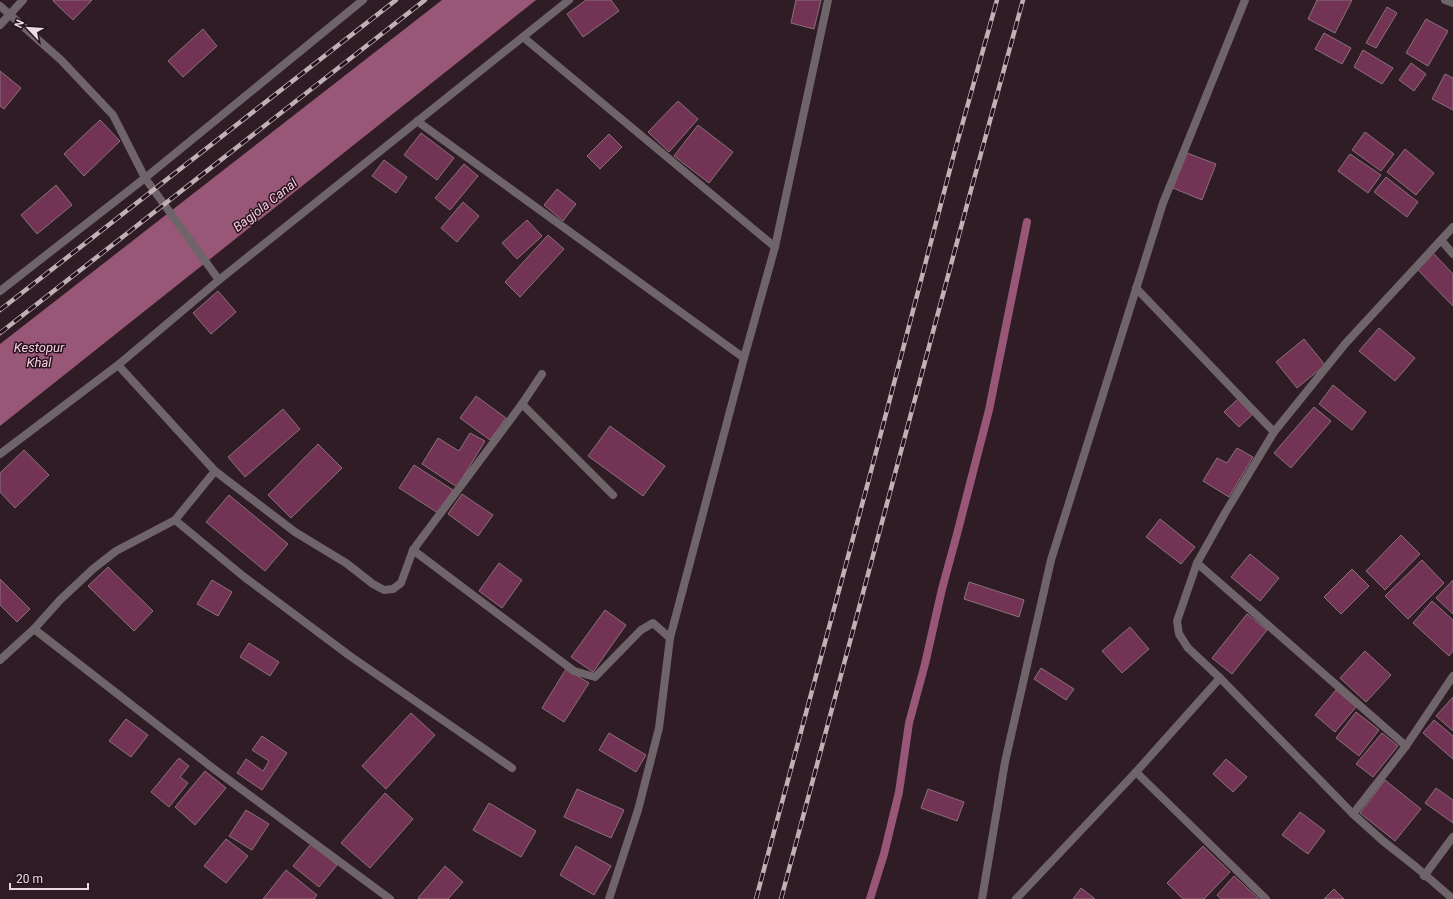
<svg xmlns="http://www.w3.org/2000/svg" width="1453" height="899" font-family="Roboto,sans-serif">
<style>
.water{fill:#995777}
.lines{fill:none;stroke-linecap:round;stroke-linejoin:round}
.stream{stroke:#995777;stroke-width:8}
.building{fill:#723354;stroke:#8a717c}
.street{stroke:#6f6469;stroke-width:8}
.rail-casing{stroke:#c0b1b7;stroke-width:4.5}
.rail{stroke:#25121c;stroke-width:3;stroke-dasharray:9;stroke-linecap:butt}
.labels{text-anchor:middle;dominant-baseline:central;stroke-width:3;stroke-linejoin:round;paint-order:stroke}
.water-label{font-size:13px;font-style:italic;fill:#f8cfe1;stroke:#25121c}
</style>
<rect width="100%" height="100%" fill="#2f1c25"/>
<path class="water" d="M442 0H536L0 426V344Z"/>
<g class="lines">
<path class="stream" d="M870 899 884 854 899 792 909 723 925 664 942 589 957 534 989 410 1027 222"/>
</g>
<g class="building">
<path d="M54 0H92L73 20 53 1Z"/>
<path d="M586 0H611L619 11 583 37 567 14Z"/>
<path d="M796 0H821L814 29 791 23Z"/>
<path d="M1317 0H1352L1335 33 1308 19Z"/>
<path d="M1387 7 1397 13 1376 48 1366 43Z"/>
<path d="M1426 19 1448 31 1428 66 1406 53Z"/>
<path d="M203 29 217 46 183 77 168 61Z"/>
<path d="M1324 33 1351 48 1342 64 1315 49Z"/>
<path d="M1363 50 1393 68 1382 84 1354 67Z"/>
<path d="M1411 63 1426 74 1414 91 1399 80Z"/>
<path d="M0 71 21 88 4 109 0 106Z"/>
<path d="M1445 74 1453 78V110L1432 99Z"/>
<path d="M678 101 698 119 669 152 648 132Z"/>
<path d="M100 120 120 141 84 176 64 154Z"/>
<path d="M698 125 733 152 709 183 674 156Z"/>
<path d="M1365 132 1394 154 1381 171 1352 150Z"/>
<path d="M421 133 454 158 437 180 404 155Z"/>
<path d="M609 134 622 147 600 169 587 156Z"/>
<path d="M1405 149 1434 173 1416 195 1387 172Z"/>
<path d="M1187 153 1216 164 1202 200 1173 188Z"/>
<path d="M1350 154 1381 175 1368 193 1338 171Z"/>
<path d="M384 160 407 177 396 193 372 176Z"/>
<path d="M464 164 478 176 450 210 435 198Z"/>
<path d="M1386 177 1418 202 1407 217 1374 192Z"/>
<path d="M56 185 72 205 37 234 21 215Z"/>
<path d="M557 189 576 204 563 221 544 205Z"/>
<path d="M463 202 479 216 457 242 441 228Z"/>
<path d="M527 220 542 236 517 259 502 243Z"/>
<path d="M548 235 564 249 520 297 505 282Z"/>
<path d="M1433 253 1453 274V306L1417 269Z"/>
<path d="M218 291 236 312 211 334 193 313Z"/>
<path d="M1379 328 1415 358 1395 381 1359 351Z"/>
<path d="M1304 339 1325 365 1297 388 1276 362Z"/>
<path d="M1333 385 1366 412 1352 430 1319 404Z"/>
<path d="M476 396 506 418 490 440 460 418Z"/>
<path d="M1239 398 1254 413 1239 427 1224 412Z"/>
<path d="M1314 407 1331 421 1291 468 1274 453Z"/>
<path d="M283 409 300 429 245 477 228 457Z"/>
<path d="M610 426 665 466 643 496 588 456Z"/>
<path d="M470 433 485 441 457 487 422 464 438 438 459 451Z"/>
<path d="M318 444 342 468 291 518 268 495Z"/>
<path d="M1237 448 1253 457 1229 497 1203 481 1217 458 1227 463Z"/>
<path d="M24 450 49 475 15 508 0 492V473Z"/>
<path d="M414 465 453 490 438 513 399 488Z"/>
<path d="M462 494 493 515 478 536 448 514Z"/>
<path d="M229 495 288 544 265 571 206 522Z"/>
<path d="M1160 519 1195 547 1181 564 1146 537Z"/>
<path d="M1401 535 1420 554 1385 590 1366 571Z"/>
<path d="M1250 554 1279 578 1260 601 1231 577Z"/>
<path d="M1422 560 1444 583 1408 619 1385 596Z"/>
<path d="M499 563 522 580 502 608 479 591Z"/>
<path d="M108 567 153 611 134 631 88 586Z"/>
<path d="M1352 569 1369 586 1341 614 1324 597Z"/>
<path d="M0 579 30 609 17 622 0 605Z"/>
<path d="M212 580 232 592 218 616 197 604Z"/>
<path d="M1453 580V614L1436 598Z"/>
<path d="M969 582 1024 600 1019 617 964 599Z"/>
<path d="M1432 601 1453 620V651L1449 656 1413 623Z"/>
<path d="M605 610 626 625 593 672 571 657Z"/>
<path d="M1247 614 1267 630 1232 674 1212 658Z"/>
<path d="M1130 627 1149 649 1122 673 1102 651Z"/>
<path d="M249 643 279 662 270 676 240 657Z"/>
<path d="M1365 651 1391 675 1366 702 1340 678Z"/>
<path d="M1041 668 1074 689 1066 700 1034 679Z"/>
<path d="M566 669 589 683 564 722 542 708Z"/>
<path d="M1336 690 1356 707 1335 732 1315 715Z"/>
<path d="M1453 697V731L1436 716Z"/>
<path d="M1356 712 1379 730 1359 756 1336 738Z"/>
<path d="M411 713 435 735 386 789 362 766Z"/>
<path d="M126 719 148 735 131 757 109 741Z"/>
<path d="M1434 720 1453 736V759L1423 733Z"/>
<path d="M609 733 646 755 636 772 599 750Z"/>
<path d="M1382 733 1398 746 1373 777 1356 764Z"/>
<path d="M262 736 287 753 262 790 237 773 246 759 263 771 269 761 252 750Z"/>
<path d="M179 758 189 766 180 777 188 783 169 807 151 792Z"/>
<path d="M1226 759 1247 777 1233 792 1213 774Z"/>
<path d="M205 771 226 788 195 825 175 807Z"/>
<path d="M1385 780 1421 809 1395 841 1360 813Z"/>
<path d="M1436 788 1453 800V823L1425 803Z"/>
<path d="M577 789 624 810 611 838 564 817Z"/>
<path d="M928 789 964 802 957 821 921 808Z"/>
<path d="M385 793 413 819 370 868 341 843Z"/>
<path d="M489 803 536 831 521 857 473 830Z"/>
<path d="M246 810 269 824 252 850 229 836Z"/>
<path d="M1300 812 1325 831 1308 854 1282 835Z"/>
<path d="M226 839 248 856 226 883 204 866Z"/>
<path d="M311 844 337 865 319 887 293 866Z"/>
<path d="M576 846 611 866 594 895 560 875Z"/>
<path d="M1203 846 1230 872 1204 899H1183L1167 883Z"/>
<path d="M445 866 463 882 448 899H419L418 898Z"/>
<path d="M286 870 317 895 314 899H263Z"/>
<path d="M1234 876 1259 899H1221L1217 895Z"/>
<path d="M1081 888 1094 898V899H1073Z"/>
<path d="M1334 889 1344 899H1324Z"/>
</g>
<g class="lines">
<g class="street">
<path d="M1445 0 1453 3"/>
<path d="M0 6 61 60 113 115 145 178 219 280"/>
<path d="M0 25 23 0"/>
<path d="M523 37 775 247"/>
<path d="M417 121 744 358"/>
<path d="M1441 240 1453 254"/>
<path d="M1136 288 1274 432"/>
<path d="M0 291 145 178 363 0"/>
<path d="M118 365 215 471 295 532 346 563 373 584 384 590 393 589 401 583 413 550 522 404 542 374"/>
<path d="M522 404 613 495"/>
<path d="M0 454 118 365 219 280 569 0"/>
<path d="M175 520 243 576 350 656 512 768"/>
<path d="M413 550 574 671 595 677 641 630 653 623 670 638"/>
<path d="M1197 563 1406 746"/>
<path d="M34 629 214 769 390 899"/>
<path d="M0 660 34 629 60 600 93 569 116 551 175 520 215 471"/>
<path d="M1220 678 1353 814 1383 841 1416 867 1453 899"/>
<path d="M1136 772 1266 899"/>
<path d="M1353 814 1406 746 1453 676"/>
<path d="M1424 876 1453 837"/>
<path d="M609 899 638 810 659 728 670 638 744 358 775 247 828 0"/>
<path d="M982 899 1005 762 1051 560 1163 203 1245 0"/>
<path d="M1016 899 1136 772 1220 678 1188 648 1179 634 1177 621 1197 563 1225 513 1274 432 1345 344 1453 227"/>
</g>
<g class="rail-casing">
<g id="rail">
<path d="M0 310 396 0"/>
<path d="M0 333 425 0"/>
<path d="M756 899 870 475 954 154 997 0"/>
<path d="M781 899 971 190 1023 0"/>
</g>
</g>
<use href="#rail" class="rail"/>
</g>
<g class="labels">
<g class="water-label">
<text transform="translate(265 205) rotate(-38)">Bagjola Canal</text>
<text x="39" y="347">Kestopur<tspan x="39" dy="15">Khal</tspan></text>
</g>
</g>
<g transform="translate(28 28) rotate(295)" stroke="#25121c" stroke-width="3" paint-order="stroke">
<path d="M0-3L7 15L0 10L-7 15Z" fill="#e9dbe1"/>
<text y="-6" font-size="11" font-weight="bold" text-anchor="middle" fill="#e9dbe1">N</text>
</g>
<path d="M10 883v6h78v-6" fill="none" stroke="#e9dbe1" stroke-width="2"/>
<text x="16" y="883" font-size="12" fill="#e9dbe1" stroke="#25121c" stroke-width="3" paint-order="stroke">20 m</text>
</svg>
